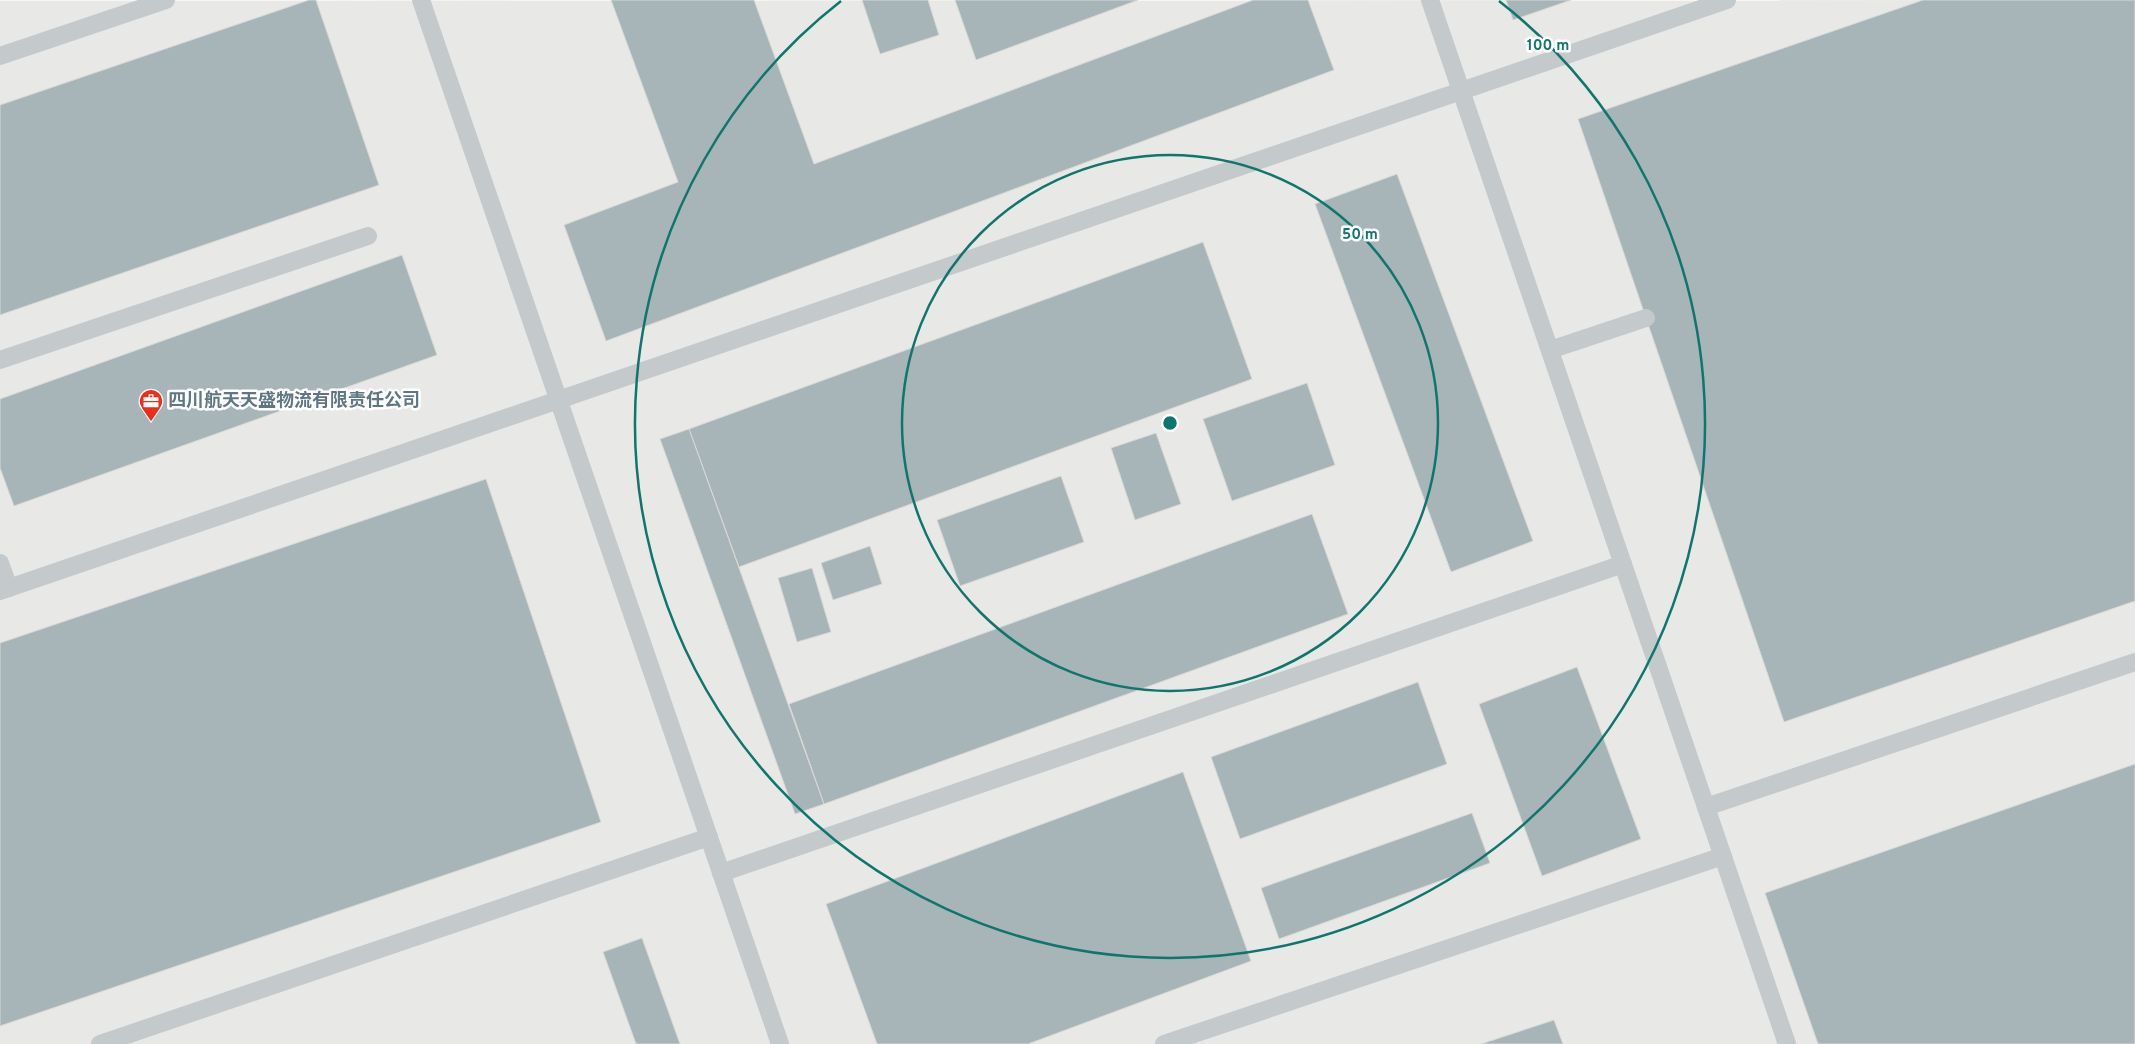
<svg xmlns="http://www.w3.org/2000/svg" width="2135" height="1044" font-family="Overpass,'Noto Sans SC',sans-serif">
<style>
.built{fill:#e8e8e7}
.building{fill:#a7b4b8;stroke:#d8d8d6}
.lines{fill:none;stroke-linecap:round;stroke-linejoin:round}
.service{stroke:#c4c9cc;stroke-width:18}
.ring{fill:none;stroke:#0f766e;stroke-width:2.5}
.labels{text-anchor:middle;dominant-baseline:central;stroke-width:5;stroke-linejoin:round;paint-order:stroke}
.poi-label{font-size:18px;font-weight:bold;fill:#5f7781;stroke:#fff;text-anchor:start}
.centre{fill:#0f766e;stroke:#fff;stroke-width:2.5}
.ring-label{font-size:15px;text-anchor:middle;font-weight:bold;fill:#0f766e;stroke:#fff;stroke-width:5;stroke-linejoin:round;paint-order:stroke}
</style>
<rect width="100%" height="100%" fill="#f7f6f3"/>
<path class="built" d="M2135 0V1044H0V1Z"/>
<g class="building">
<path d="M309 0H316L379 185 0 315V105Z"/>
<path d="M611 0H754L814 164 1253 0H1308L1334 70 606 341 564 225 678 182Z"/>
<path d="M862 0H928L939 35 880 54Z"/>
<path d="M955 0H1138L976 60Z"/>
<path d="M1506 0H1571L1513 20Z"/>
<path d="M1923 0H2135V601L1784 722 1578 119Z"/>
<path d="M1397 174 1533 541 1451 572 1315 204Z"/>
<path d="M1203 242 1252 379 739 567 689 429Z"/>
<path d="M402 255 437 355 14 506 0 468V399Z"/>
<path d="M1307 383 1335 465 1232 501 1203 419Z"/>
<path d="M689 429 824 804 795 814 660 439Z"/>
<path d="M1156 433 1181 504 1135 520 1111 448Z"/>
<path d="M1061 476 1084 542 960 586 937 520Z"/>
<path d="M486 479 601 822 0 1026V643Z"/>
<path d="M1312 514 1348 614 824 804 789 704Z"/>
<path d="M870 546 882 584 833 600 821 563Z"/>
<path d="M812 568 831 632 797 642 778 578Z"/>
<path d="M1577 667 1641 839 1542 876 1479 704Z"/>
<path d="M1418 682 1447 764 1240 839 1211 757Z"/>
<path d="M2135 764V1044H1818L1765 893Z"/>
<path d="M1183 772 1251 961 1028 1044H877L826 904Z"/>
<path d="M1472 813 1490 863 1279 939 1261 888Z"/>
<path d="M642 938 680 1044H636L603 952Z"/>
<path d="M1554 1020 1563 1044H1481Z"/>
</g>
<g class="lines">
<g class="service">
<path d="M421 0 780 1044"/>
<path d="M1430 0 1787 1044"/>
<path d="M0 56 166 0"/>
<path d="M1550 350 1646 318"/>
<path d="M0 360 368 236"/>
<path d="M0 563 9 588"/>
<path d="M0 591 1727 0"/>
<path d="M1706 807 2135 662"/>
<path d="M721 873 1623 564"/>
<path d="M100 1044 709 837"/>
<path d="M1164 1044 1723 856"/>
</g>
</g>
<g class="ring">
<circle cx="1170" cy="423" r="268"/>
<path d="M1499 1A535 535 0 1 1 841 1"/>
</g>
<defs>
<g id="office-pin" transform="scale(1.25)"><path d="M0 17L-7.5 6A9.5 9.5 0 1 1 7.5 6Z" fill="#f12c19" stroke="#fff"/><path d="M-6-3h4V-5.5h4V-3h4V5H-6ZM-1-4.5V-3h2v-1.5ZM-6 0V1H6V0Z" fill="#fff"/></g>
</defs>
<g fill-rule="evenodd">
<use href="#office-pin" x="151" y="401"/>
</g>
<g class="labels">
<g class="poi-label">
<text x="168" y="401">四川航天天盛物流有限责任公司</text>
</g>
</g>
<circle cx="1170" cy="423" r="8" class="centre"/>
<g class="ring-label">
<text x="1548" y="50">100 m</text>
<text x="1360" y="239">50 m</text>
</g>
</svg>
